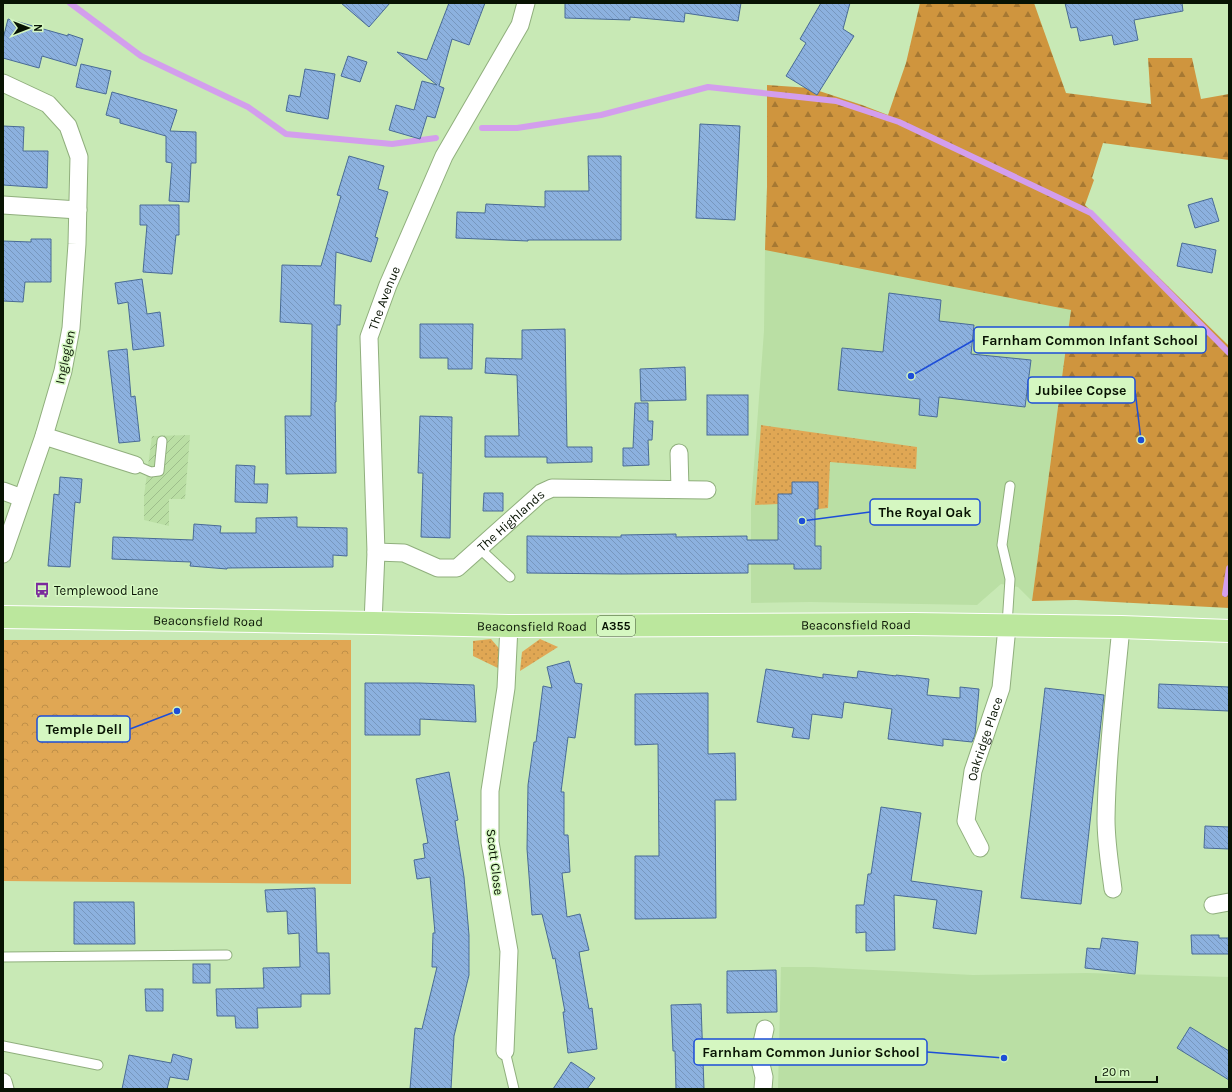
<svg xmlns="http://www.w3.org/2000/svg" width="1232" height="1092" font-family="Karla,sans-serif">
<style>
.built{fill:#badfa4}
.industrial{fill:url(#industrial-furrows)}
.grass{fill:url(#grass-dots)}
.forest{fill:url(#forest-firs)}
.park{fill:url(#park-crowns)}
.lines{fill:none;stroke-linecap:round;stroke-linejoin:round}
.stream{stroke:#d39eed;stroke-width:6}
.building{fill:url(#building-back-hatch);stroke:#496b96}
.service-casing{stroke:#90af7d;stroke-width:11}
.minor-casing{stroke:#90af7d;stroke-width:19}
.primary-casing{stroke:#fff;stroke-width:24}
.service{stroke:#fff;stroke-width:9}
.minor{stroke:#fff;stroke-width:17}
.primary{stroke:#bbe79d;stroke-width:22}
.labels{text-anchor:middle;dominant-baseline:central;stroke-width:3;stroke-linejoin:round;paint-order:stroke}
.shield{fill:#d5f7c1;stroke:#46573c;stroke-width:1}
.shield-label{font-size:12px;font-weight:bold;fill:#081303}
.street-label{font-size:13px;fill:#081303;stroke:#d5f7c1}
.poi-label{font-size:13px;fill:#081303;stroke:#d5f7c1;text-anchor:start}
.leader{fill:none;stroke:#1d4ed8;stroke-width:1.5}
.callout-dot{fill:#1d4ed8;stroke:#d5f7c1;stroke-width:1.5}
.callout{fill:#d5f7c1;stroke:#1d4ed8;stroke-width:1.5}
.callout-label{font-size:14px;text-anchor:middle;font-weight:bold;fill:#081303}
</style>
<defs>
<pattern id="industrial-furrows" width="10" height="10" patternUnits="userSpaceOnUse"><rect width="10" height="10" fill="#badfa4"/><path d="M-1 1l2-2M0 10L10 0M9 11l2-2" fill="none" stroke="#9ebe8c"/></pattern>
<pattern id="grass-dots" width="8" height="8" patternUnits="userSpaceOnUse"><rect width="8" height="8" fill="#e0a754"/><path d="M2 2h.1M6 6h.1" fill="none" stroke="#bf8f48" stroke-width="1.8" stroke-linecap="round"/></pattern>
<pattern id="forest-firs" width="22" height="20" patternUnits="userSpaceOnUse"><rect width="22" height="20" fill="#cf953e"/><path d="M5 1l3.5 6h-7zM16 11l3.5 6h-7z" fill="#a67832"/></pattern>
<pattern id="park-crowns" width="20" height="18" patternUnits="userSpaceOnUse"><rect width="20" height="18" fill="#e0a754"/><path d="M2 6a3 3 0 1 1 6 0M12 15a3 3 0 1 1 6 0" fill="none" stroke="#bf8f48"/></pattern>
<pattern id="building-back-hatch" width="6" height="6" patternUnits="userSpaceOnUse"><rect width="6" height="6" fill="#8cb1df"/><path d="M-1 5l2 2M0 0l6 6M5-1l2 2" fill="none" stroke="#7797be"/></pattern>
</defs>
<rect width="100%" height="100%" fill="#c8e9b5"/>
<g class="built">
<path d="M767 187 1071 310 1032 601 1018 587 1001 584 977 605 810 602 751 603V505L764 331 765 250Z"/>
<path d="M781 967H813L973 975 1087 973 1229 977V1089H778Z"/>
</g>
<path class="industrial" d="M190 435 185 499H169V526L144 520V496L152 436Z"/>
<g class="grass">
<path d="M761 425 917 447 916 469 830 462 828 508 818 509V482H792V494L778 495V504L755 505Z"/>
<path d="M491 639 503 653 504 671 473 656V641Z"/>
<path d="M540 639 558 647 520 671 522 652Z"/>
</g>
<path class="forest" d="M920 3H1034L1066 93 1151 104 1148 58H1192L1201 99 1229 94V160L1103 143 1092 178 1094 180 1085 205 1229 346V608L1076 600 1032 601 1071 310 765 250 767 187V85L810 88 862 105 888 115 906 63Z"/>
<path class="park" d="M3 640H351V884L3 881Z"/>
<g class="lines">
<g class="stream">
<path d="M70 3 141 56 248 107 286 134 392 144 436 138"/>
<path d="M482 128H517L601 115 708 87 836 101 899 122 1091 213 1229 353"/>
<path d="M1225 594 1229 568"/>
</g>
</g>
<g class="building">
<path d="M341 3H390L369 27Z"/>
<path d="M449 3H485L469 45 452 39 439 86 444 88 435 118 427 116 420 139 389 130 396 105 414 110 422 81 437 85 397 52 427 60Z"/>
<path d="M565 3H741L738 21 685 13 684 22 630 17V20L565 18Z"/>
<path d="M821 3H850L843 29 854 36 817 95 786 76 806 43 800 39Z"/>
<path d="M1065 3H1182L1183 11 1134 20 1138 40 1114 45 1112 35 1080 41 1077 27 1071 28Z"/>
<path d="M8 19 68 36V34L83 39 76 66 42 56 39 68 3 58V39Z"/>
<path d="M348 56 367 62 360 82 341 76Z"/>
<path d="M81 64 111 71 106 94 76 87Z"/>
<path d="M305 69 335 74 328 119 286 111 289 95 300 97Z"/>
<path d="M112 92 177 110 170 131 196 132V163H191L189 202 169 201 172 163 166 162V136L120 123V119L106 115Z"/>
<path d="M700 124 740 126 735 220 696 218Z"/>
<path d="M3 126 24 127 23 151H48L47 188 3 185Z"/>
<path d="M349 156 384 166 378 189 388 192 375 237 378 238 371 262 336 252 334 305H341L340 325H337L336 402H335L336 473 286 474 285 416H311L312 324 280 322 282 265 321 266 341 196 337 195Z"/>
<path d="M588 156H621V240H528V241L456 238 457 212 485 213 486 204 545 207V191H589Z"/>
<path d="M1212 198 1219 221 1195 228 1188 205Z"/>
<path d="M140 205H179V235H176L172 274 143 272 147 225H140Z"/>
<path d="M31 239H51V282H25L23 302 3 301V241L31 242Z"/>
<path d="M1182 243 1216 250 1212 273 1177 266Z"/>
<path d="M142 279 147 314 160 312 164 346 133 350 128 302 118 304 115 283Z"/>
<path d="M889 293 941 300 939 321 974 325 971 354 1031 360 1025 407 939 397 937 417 919 415 920 399 838 390 842 348 883 352Z"/>
<path d="M420 324H473L472 369H448V358H420Z"/>
<path d="M565 329 567 447H592V462L547 463V457H485V436H519L517 375 485 373 486 358 522 359V330Z"/>
<path d="M127 349 131 397 135 396 140 441 119 443 108 351Z"/>
<path d="M685 367 686 400 641 401 640 369Z"/>
<rect x="707" y="395" width="41" height="40"/>
<path d="M635 403H648V421H653L652 440H648L649 465 623 466V448H633Z"/>
<path d="M420 416 452 417 450 538 421 537 423 473H418Z"/>
<path d="M236 465 255 466 254 484H268L267 503 235 502Z"/>
<path d="M60 477 82 479 80 503 75 502 70 567 48 566 54 494 59 495Z"/>
<path d="M792 482H818V509H815V546H821V569H794V564H748V573L622 574 527 573V536L621 537V535L676 534V537L747 536V540H778V494H792Z"/>
<path d="M484 493H503V511H483Z"/>
<path d="M297 517V527L347 528V556L333 555V567L227 568V569L190 566 191 562 112 559 113 537 193 540 194 524 221 526 220 533H256V518Z"/>
<path d="M569 661 575 683 582 684 575 738 568 737 561 792H564V835H568L570 872 562 873 567 917 580 914 589 950 579 952 589 1009 592 1008 597 1049 568 1053 563 1012H565L555 958 553 959 542 914 532 915 527 849 528 785 534 742H536L543 686 552 688 547 667Z"/>
<path d="M766 669 823 678V674L857 678 858 671 896 676V675L929 679 927 695 960 698V687L979 689 975 735 972 742 943 739V746L888 739 892 709 844 702 842 718 812 714 809 739 792 737 794 728 757 722Z"/>
<path d="M365 683H419L474 685 476 722 420 719V735H365Z"/>
<path d="M1159 684 1229 687V711L1158 708Z"/>
<path d="M1045 688 1104 695 1081 904 1021 898Z"/>
<path d="M708 693V754L735 753 736 800H715L716 918 635 919V856H659L658 744 635 745V694Z"/>
<path d="M449 772 458 820 455 821 464 877 469 935V975L454 1036 451 1089H410L415 1028 422 1029 437 967H432L433 933H435L430 877 417 879 414 860 425 858 423 844 428 843 416 779Z"/>
<path d="M881 807 921 813 911 881 982 891 976 934 933 928 937 900 894 895 895 950 866 951V932L856 933V905H864L868 874H871Z"/>
<path d="M1205 826 1229 827V849L1204 848Z"/>
<path d="M315 888 317 953H329L330 994H301V1007L257 1008 258 1028H236L235 1016H217L216 989 264 988 263 968 300 967 299 933 288 934 287 911 267 912 265 890Z"/>
<path d="M74 902H134L135 944H74Z"/>
<path d="M1191 935H1219V938H1229V954H1192Z"/>
<path d="M1102 938 1138 942 1135 974 1085 968 1087 948 1100 949Z"/>
<rect x="193" y="964" width="17" height="19"/>
<path d="M776 970 777 1012 727 1013V971Z"/>
<path d="M145 989H163V1011H146Z"/>
<path d="M701 1004 704 1089H676L675 1051H673L671 1005Z"/>
<path d="M1190 1027 1229 1051V1080L1177 1048Z"/>
<path d="M173 1054 192 1059 188 1080 170 1077 167 1089H122L129 1055 171 1063Z"/>
<path d="M571 1062 595 1078 587 1089H553Z"/>
</g>
<g class="lines">
<g class="service-casing">
<g id="service">
<path d="M135 465 151 472 159 471 162 441"/>
<path d="M479 548 510 577"/>
<path d="M1007 625 1010 579 1002 545 1010 486"/>
<path d="M3 957 227 955"/>
<path d="M3 1046 98 1065"/>
<path d="M505 1051 514 1089"/>
</g>
</g>
<g class="minor-casing">
<g id="minor">
<path d="M3 83 48 104 68 126 79 157 77 244 71 328 63 371 44 436 3 554"/>
<path d="M3 205 78 210"/>
<path d="M44 436 135 465"/>
<path d="M679 453 680 489"/>
<path d="M3 491 22 498"/>
<path id="s1" d="M376 552 404 553 438 568H457L541 493 552 488 707 490"/>
<path id="s2" d="M373 623 376 552 369 337 388 285 444 156 520 25 526 3"/>
<path id="s3" d="M980 848 966 821 973 771 1001 688 1007 627"/>
<path d="M1113 889C1110 866 1106 843 1106 819 1107 755 1115 691 1121 627"/>
<path d="M1213 905 1229 902"/>
<path d="M505 1051 509 951 490 842V791L506 688 509 626"/>
<path d="M3 1082 5 1089"/>
<path d="M763 1089 764 1077 759 1056 765 1029"/>
</g>
</g>
<g class="primary-casing">
<g id="primary">
<path id="s4" d="M3 617 373 623 509 626 913 624 1121 627 1229 631"/>
</g>
</g>
<use href="#service" class="service"/>
<use href="#minor" class="minor"/>
<use href="#primary" class="primary"/>
</g>
<defs>
<g id="bus-bare" transform="scale(1.2)"><path d="M-5-6H5V4H4V6H2V4H-2V6H-4V4H-5ZM-3.5-4V0h7V-4ZM-3.5 1.2v1.5H-2V1.2ZM2 1.2v1.5H3.5V1.2Z" fill="#7b2b9c" stroke="#d5f7c1" stroke-width="2.5" paint-order="stroke"/></g>
</defs>
<g fill-rule="evenodd">
<use href="#bus-bare" x="42" y="590"/>
</g>
<g class="labels">
<rect class="shield" x="597" y="616" width="38" height="20" rx="3"/>
<g class="shield-label">
<text x="616" y="626">A355</text>
</g>
<g class="street-label">
<text stroke="none"><textPath href="#s2" startOffset="328">The Avenue</textPath></text>
<text transform="translate(65 357) rotate(-78)">Ingleglen</text>
<text stroke="none"><textPath href="#s1" startOffset="156">The Highlands</textPath></text>
<text stroke="none"><textPath href="#s4" startOffset="205">Beaconsfield Road</textPath></text>
<text stroke="none"><textPath href="#s4" startOffset="529">Beaconsfield Road</textPath></text>
<text stroke="none"><textPath href="#s4" startOffset="853">Beaconsfield Road</textPath></text>
<text stroke="none"><textPath href="#s3" startOffset="115">Oakridge Place</textPath></text>
<text transform="translate(495 862) rotate(83)">Scott Close</text>
</g>
<g class="poi-label">
<text x="54" y="590">Templewood Lane</text>
</g>
</g>
<path class="leader" d="M911 376L974 340M1141 440L1135 390M802 521L870 512M177 711L130 729M1004 1058L927 1052"/>
<g class="callout-dot">
<circle cx="911" cy="376" r="4"/>
<circle cx="1141" cy="440" r="4"/>
<circle cx="802" cy="521" r="4"/>
<circle cx="177" cy="711" r="4"/>
<circle cx="1004" cy="1058" r="4"/>
</g>
<g class="callout">
<rect x="974" y="327" width="232" height="26" rx="4"/>
<rect x="1028" y="377" width="107" height="26" rx="4"/>
<rect x="870" y="499" width="110" height="26" rx="4"/>
<rect x="37" y="716" width="93" height="26" rx="4"/>
<rect x="694" y="1039" width="233" height="26" rx="4"/>
</g>
<g class="callout-label">
<text x="1090" y="345">Farnham Common Infant School</text>
<text x="1081" y="395">Jubilee Copse</text>
<text x="925" y="517">The Royal Oak</text>
<text x="84" y="734">Temple Dell</text>
<text x="811" y="1057">Farnham Common Junior School</text>
</g>
<rect width="1232" height="1092" fill="none" stroke="#081303" stroke-width="8"/>
<g transform="translate(28 28) rotate(90)" stroke="#d5f7c1" stroke-width="3" paint-order="stroke">
<path d="M0-3L7 15L0 10L-7 15Z" fill="#081303"/>
<text y="-6" font-size="11" font-weight="bold" text-anchor="middle" fill="#081303">N</text>
</g>
<path d="M1096 1076v6h61v-6" fill="none" stroke="#081303" stroke-width="2"/>
<text x="1102" y="1076" font-size="12" fill="#081303" stroke="#d5f7c1" stroke-width="3" paint-order="stroke">20 m</text>
</svg>
